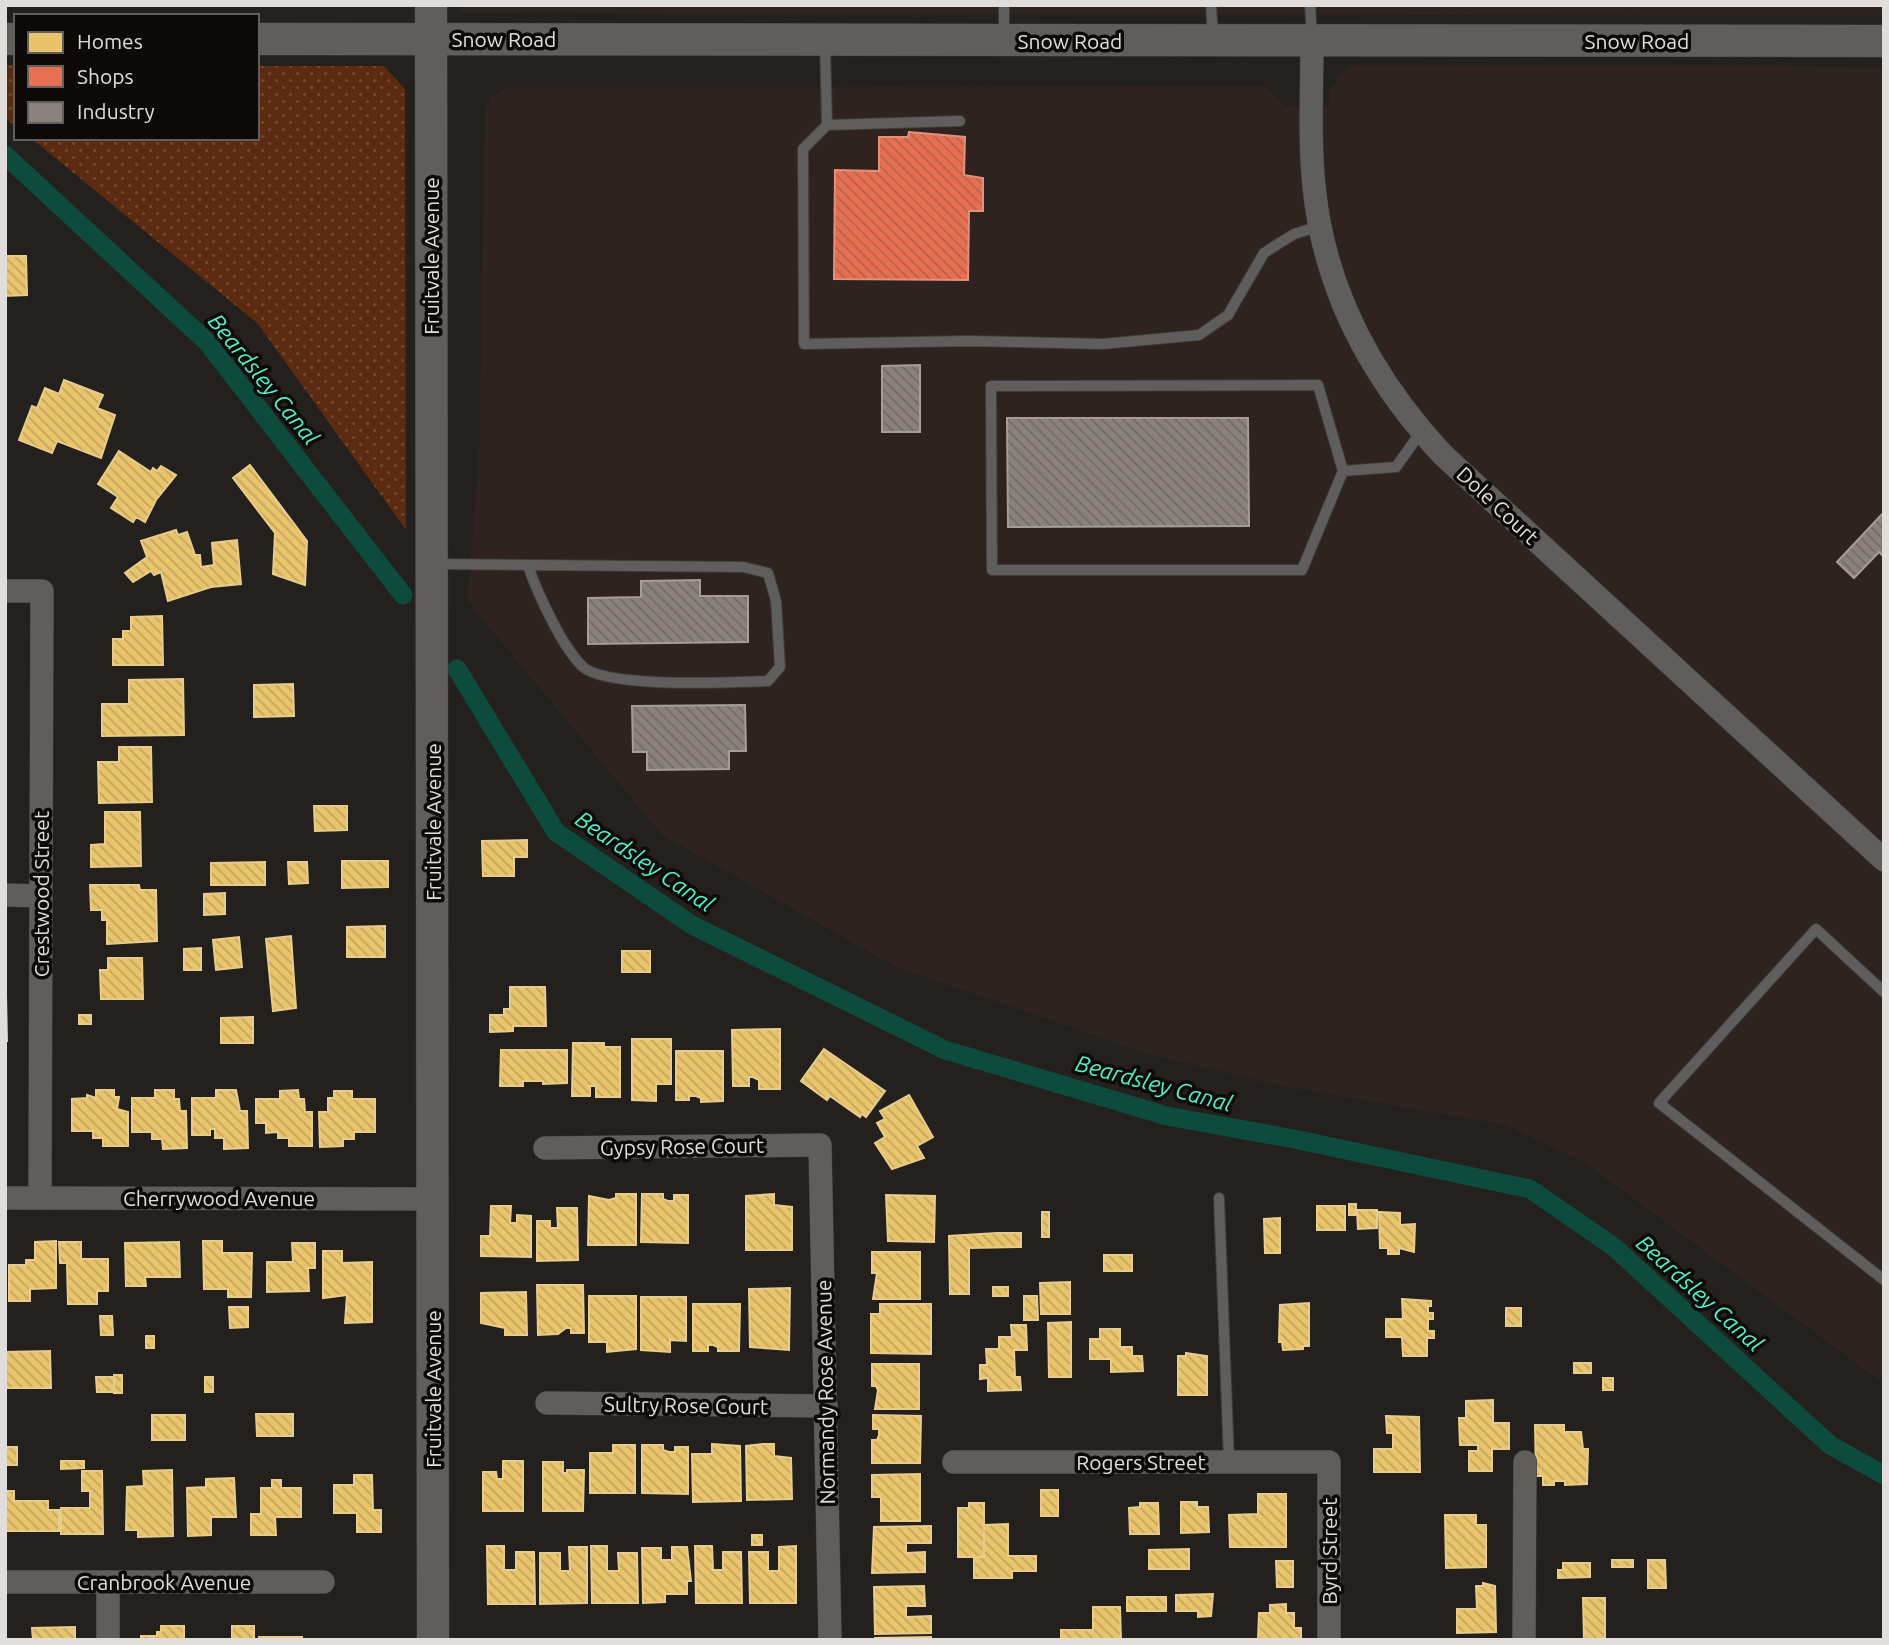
<svg xmlns="http://www.w3.org/2000/svg" width="1889" height="1645" font-family="Ubuntu,sans-serif">
<style>
.built{fill:#2e231f}
.grass{fill:url(#grass-dots)}
.homes{fill:url(#homes-back-hatch);stroke:#e7cc8c;stroke-width:2}
.shops{fill:url(#shops-back-hatch);stroke:#e5907a;stroke-width:2}
.industry{fill:url(#industry-back-hatch);stroke:#a49d98;stroke-width:2}
.lines{fill:none;stroke-linecap:round;stroke-linejoin:round}
.canal{stroke:#0d4b3d;stroke-width:19}
.service-casing{stroke:#3f3c3a;stroke-width:12}
.minor-casing{stroke:#3f3c3a;stroke-width:24}
.secondary-casing{stroke:#3f3c3a;stroke-width:33}
.service{stroke:#605e5d;stroke-width:10}
.minor{stroke:#605e5d;stroke-width:23}
.secondary{stroke:#605e5d;stroke-width:32}
.labels{text-anchor:middle;dominant-baseline:central;stroke-width:7;stroke-linejoin:round;paint-order:stroke}
.street-label{font-size:21px;fill:#e1dddb;stroke:#0c0908}
.water-label{font-size:23px;font-style:italic;fill:#4ff2cc;stroke:#0c0908}
</style>
<defs>
<pattern id="grass-dots" width="8" height="8" patternUnits="userSpaceOnUse" patternTransform="scale(1.75)"><rect width="8" height="8" fill="#5b2a11"/><path d="M2 2h.1M6 6h.1" fill="none" stroke="#724833" stroke-width="1.8" stroke-linecap="round"/></pattern>
<pattern id="homes-back-hatch" width="6" height="6" patternUnits="userSpaceOnUse" patternTransform="scale(1.75)"><rect width="6" height="6" fill="#e9c46a"/><path d="M-1 5l2 2M0 0l6 6M5-1l2 2" fill="none" stroke="#c0a460"/></pattern>
<pattern id="shops-back-hatch" width="6" height="6" patternUnits="userSpaceOnUse" patternTransform="scale(1.75)"><rect width="6" height="6" fill="#e76f51"/><path d="M-1 5l2 2M0 0l6 6M5-1l2 2" fill="none" stroke="#b6624c"/></pattern>
<pattern id="industry-back-hatch" width="6" height="6" patternUnits="userSpaceOnUse" patternTransform="scale(1.75)"><rect width="6" height="6" fill="#8a817c"/><path d="M-1 5l2 2M0 0l6 6M5-1l2 2" fill="none" stroke="#726b68"/></pattern>
</defs>
<rect width="100%" height="100%" fill="#23201e"/>
<g class="built">
<path d="M459 5H1884V16L459 13Z"/>
<path d="M1356 65 1884 67V1384L1584 1162 1505 1125 1271 1084 1142 1052 896 967 662 835 467 601 479 459 485 113 491 97 499 92 508 88 1265 86 1285 106H1328L1330 90 1340 73Z"/>
</g>
<g class="grass">
<path d="M5 65H16V126L5 118Z"/>
<path d="M257 66H384L405 89 406 530 258 324 31 138H257Z"/>
</g>
<g class="homes">
<path d="M5 256H26L27 295 5 296Z"/>
<path d="M64 380 103 395 97 408 115 415 101 458 57 441 52 453 19 440 32 406 37 408 45 388 59 394Z"/>
<path d="M119 451 151 472 153 468 157 471 161 466 176 475 156 500 145 522 136 517 133 522 111 508 118 497 98 484Z"/>
<path d="M250 465 307 541 305 585 273 574 275 533 233 478Z"/>
<path d="M176 530 178 535 187 532 195 555H200L201 567 214 565 212 543 237 540 241 584 211 587 168 601 161 572 154 575 151 571 133 582 125 573 147 557 141 541Z"/>
<path d="M162 616 163 665H113V639H123V631H131V617Z"/>
<path d="M183 679 184 735 102 736V704H129V680Z"/>
<path d="M293 684 294 716 254 717V685Z"/>
<path d="M119 747H151L152 802 99 803 98 762H119Z"/>
<path d="M314 806H347V830L315 831Z"/>
<path d="M105 812H140L141 866 91 867V845L105 844Z"/>
<path d="M527 840V857H514V876H483L482 841Z"/>
<path d="M342 861H388V887L342 888Z"/>
<path d="M265 862V885H211V863Z"/>
<path d="M288 862H307L308 883 289 884Z"/>
<path d="M90 885H139L140 890H156L157 941 107 944V920H102V910H91Z"/>
<path d="M225 893V914L204 915V894Z"/>
<path d="M385 926V957H347V927Z"/>
<path d="M291 936 296 1008 273 1011 266 939Z"/>
<path d="M239 937 242 967 216 970 213 940Z"/>
<path d="M201 948V970H184V949Z"/>
<path d="M5 949 7 1041H5Z"/>
<rect x="622" y="951" width="28" height="21"/>
<path d="M108 958H142L143 999H101L100 970H108Z"/>
<path d="M510 987H545L546 1026H513V1031L490 1032V1015H504V1009H510Z"/>
<rect x="79" y="1015" width="12" height="9"/>
<path d="M253 1017V1043H221V1018Z"/>
<path d="M780 1029V1089H759V1080L753 1077H749V1086H733L732 1030Z"/>
<path d="M632 1039H671V1084H656V1101L632 1100Z"/>
<path d="M573 1043H604V1047H620V1097H596V1086H590V1096H572Z"/>
<path d="M824 1049 885 1091 866 1117 862 1114 860 1117 830 1096 827 1100 801 1081Z"/>
<path d="M501 1050H567V1083L543 1084V1081H523V1086H500Z"/>
<path d="M676 1051H723V1101L701 1102V1098L696 1096H689V1100H676Z"/>
<path d="M96 1090H114V1097H119L117 1109 128 1112V1146H103V1138H93V1131H72V1099L87 1098V1095L96 1098Z"/>
<path d="M155 1090H174V1099H179L180 1111H186L187 1148 163 1149 162 1139H152V1132H132V1098H155Z"/>
<path d="M216 1090H236L240 1111H247L248 1148 224 1149V1138H215V1129H210V1135H192V1098H216Z"/>
<path d="M298 1090 299 1099H304L305 1112H312V1146H289V1138H278V1132L266 1133V1123H256V1099H280V1091Z"/>
<path d="M334 1091H352V1099H375V1132H354V1139H343V1146L320 1147 319 1112H328V1098H334Z"/>
<path d="M909 1095 933 1137 917 1146 924 1158 892 1169 875 1143 885 1137 877 1123 885 1119 880 1111Z"/>
<path d="M616 1194H636V1245H588L589 1196 609 1200 616 1198Z"/>
<path d="M642 1194H663V1199L668 1201H674V1195H688V1243L641 1242Z"/>
<path d="M774 1194V1205L792 1207V1250H746V1196Z"/>
<path d="M886 1195 935 1196 934 1242 888 1241Z"/>
<rect x="1349" y="1204" width="7" height="11"/>
<path d="M491 1206H511L510 1223H517V1215L531 1216V1257L481 1256V1236H490Z"/>
<rect x="1317" y="1206" width="28" height="24"/>
<path d="M557 1208H577L578 1260 537 1261V1221H550V1228H558Z"/>
<path d="M1357 1210H1377V1228L1358 1229Z"/>
<rect x="1042" y="1212" width="7" height="25"/>
<path d="M1379 1212 1400 1213V1225L1415 1224 1414 1252 1399 1248V1254H1388V1248H1380Z"/>
<path d="M1280 1218V1253H1265L1264 1219Z"/>
<path d="M997 1233H1021V1247L969 1248V1294H950L949 1236Z"/>
<path d="M56 1241V1288L30 1289V1301H9V1265H26V1260H35V1242Z"/>
<path d="M203 1241H222V1253H252L251 1297H228V1289H204Z"/>
<path d="M59 1242H81V1259H108V1291H97V1304H68L67 1263H60Z"/>
<path d="M179 1242 180 1277H145L146 1286H126L125 1243Z"/>
<path d="M292 1243H315V1268H308L309 1291 267 1292V1262H293Z"/>
<path d="M323 1251H342V1263L372 1262V1322L345 1323 347 1295 323 1298Z"/>
<path d="M872 1252H920V1299H873L877 1273H872Z"/>
<rect x="1104" y="1255" width="28" height="16"/>
<path d="M1070 1282V1314H1041L1040 1283Z"/>
<path d="M537 1285H583L584 1333H571V1328H566L558 1334 538 1335Z"/>
<rect x="993" y="1287" width="15" height="9"/>
<path d="M790 1288 789 1350 750 1347 749 1289Z"/>
<path d="M526 1292 527 1335H505V1328L481 1323V1293Z"/>
<path d="M589 1296H636V1349L607 1352V1342H589Z"/>
<path d="M1024 1296H1037L1038 1320H1024Z"/>
<path d="M641 1297H686V1341L670 1340V1352L641 1350Z"/>
<path d="M1402 1299 1431 1301V1306H1428V1313H1433V1319H1428V1331H1434V1338H1427V1356H1403L1402 1337H1386V1319H1403Z"/>
<path d="M1309 1303V1346H1303V1349L1283 1350 1282 1342H1279L1280 1305Z"/>
<path d="M693 1304H740L739 1351H718V1347L713 1345H708V1351H693Z"/>
<path d="M880 1304H931V1354L871 1353V1314H880Z"/>
<path d="M229 1307H248V1327L230 1328Z"/>
<rect x="1506" y="1308" width="15" height="18"/>
<path d="M100 1316H112L113 1335H101Z"/>
<path d="M1071 1322V1377H1049L1048 1323Z"/>
<path d="M1011 1325H1026L1027 1350H1014L1015 1377H1020L1021 1390 988 1391V1378L980 1379V1365H987L986 1349H999V1337H1012Z"/>
<path d="M1100 1329H1120V1347H1132V1356H1142L1143 1371 1111 1372V1359H1090V1339H1100Z"/>
<rect x="146" y="1336" width="8" height="12"/>
<path d="M50 1351 51 1388H5V1352Z"/>
<path d="M1186 1353 1207 1356V1395H1178V1356H1186Z"/>
<rect x="1574" y="1363" width="17" height="10"/>
<path d="M872 1364H919V1409H875L878 1390 876 1386H872Z"/>
<rect x="114" y="1375" width="8" height="18"/>
<path d="M96 1377H114V1392H97Z"/>
<rect x="205" y="1377" width="8" height="15"/>
<rect x="1603" y="1378" width="10" height="12"/>
<path d="M1493 1400V1423H1509V1449H1492V1471H1469V1451H1478V1445H1460L1459 1418H1466V1401Z"/>
<path d="M256 1414H293V1436H257Z"/>
<rect x="152" y="1415" width="33" height="25"/>
<path d="M873 1415 921 1416 920 1463H872V1440H877L879 1435V1429H873Z"/>
<path d="M1386 1416 1419 1417 1420 1472H1374V1449H1393V1433H1387Z"/>
<path d="M1535 1425H1564V1432H1581L1583 1449H1588L1587 1484 1565 1485V1481H1554V1485H1543V1476H1536Z"/>
<path d="M712 1444 740 1446 741 1501 693 1502 692 1454H712Z"/>
<path d="M763 1444H774V1456L791 1458 792 1499 747 1500 746 1446Z"/>
<path d="M613 1445H635V1493H590V1453H613Z"/>
<path d="M642 1445H663V1450L669 1452H675V1447H688V1494L642 1493Z"/>
<rect x="5" y="1447" width="12" height="18"/>
<path d="M61 1461H84V1468L61 1469Z"/>
<path d="M503 1461H523V1511H483V1472H496L497 1479H503Z"/>
<path d="M543 1462H563V1473H567V1470H584L583 1511H543Z"/>
<path d="M172 1470 173 1536 138 1537V1530H126L127 1487 144 1486 143 1471Z"/>
<path d="M82 1471H102L103 1534H61V1508H90V1491H82Z"/>
<path d="M920 1474V1521H881V1497H872V1475Z"/>
<path d="M354 1475H372L373 1510H381V1532H357V1513H334V1485H354Z"/>
<path d="M234 1478 236 1517H211V1535L188 1536 187 1488 206 1487V1479Z"/>
<path d="M272 1480H281V1488H301V1517H275L276 1535H251V1514H261V1488H272Z"/>
<rect x="1041" y="1490" width="17" height="26"/>
<path d="M5 1491H14V1501H48V1510H59V1531H5Z"/>
<path d="M1258 1494H1286V1547H1230L1229 1515 1258 1514Z"/>
<path d="M1181 1502H1197V1507H1208L1209 1532 1181 1533Z"/>
<path d="M969 1503H984V1557H958V1508H969Z"/>
<path d="M1140 1503H1158L1159 1534H1130L1129 1508 1140 1507Z"/>
<path d="M1445 1515H1476V1525H1486V1567L1446 1568Z"/>
<path d="M1008 1524V1556H1036V1571H1012V1578H974V1557H984V1525Z"/>
<path d="M931 1526V1543H906V1553L925 1552V1572L872 1573 874 1527Z"/>
<rect x="752" y="1535" width="10" height="10"/>
<path d="M487 1546H504V1570H516V1552H534L535 1604H488Z"/>
<path d="M591 1546H607V1571H619L618 1553H637L638 1603H592Z"/>
<path d="M695 1546H712L713 1570H723V1552H741L742 1603H696Z"/>
<path d="M796 1546V1603H750L749 1552H768V1571H779V1547Z"/>
<path d="M569 1547H587V1603L540 1604V1553H560V1571H570Z"/>
<path d="M672 1547H687L691 1581H687V1594H665V1602L643 1603 642 1548H661V1560H672Z"/>
<path d="M1189 1549V1569H1149V1550Z"/>
<rect x="1612" y="1560" width="21" height="7"/>
<path d="M1648 1560H1665L1666 1588H1648Z"/>
<path d="M1276 1561H1293V1587H1277Z"/>
<path d="M1563 1563H1590V1577L1558 1578V1570H1563Z"/>
<path d="M1483 1583 1495 1586 1496 1632 1457 1633V1609H1477L1476 1586H1483Z"/>
<path d="M924 1586 925 1606H906V1617L931 1616V1633L875 1634 874 1587Z"/>
<path d="M1213 1594 1211 1616 1198 1617V1611H1176V1595Z"/>
<rect x="1127" y="1597" width="39" height="14"/>
<path d="M1583 1598H1605V1640H1584Z"/>
<path d="M1286 1604V1613H1294V1628H1301V1640H1258L1259 1613H1270V1605Z"/>
<path d="M1093 1607H1120L1121 1640H1061V1630H1093Z"/>
<path d="M161 1626H184V1640H141V1636H157V1632H161Z"/>
<rect x="232" y="1626" width="22" height="14"/>
<path d="M75 1627V1640H33L32 1628Z"/>
<rect x="259" y="1637" width="43" height="3"/>
<path d="M931 1637V1640H875V1638Z"/>
</g>
<path class="shops" d="M909 132 965 137 964 175 983 178V211H969L968 280 834 279 835 170 879 171V137H908Z"/>
<g class="industry">
<path d="M920 365V432H882V366Z"/>
<path d="M1007 418H1248L1249 526 1008 527Z"/>
<path d="M1884 512V557L1879 552 1854 578 1837 562Z"/>
<path d="M700 580V596H748V642L588 644V598L641 597V581Z"/>
<path d="M745 705 746 751H729V769L647 770V752H633L632 706Z"/>
</g>
<g class="lines">
<g class="canal">
<path d="M5 155 207 342 403 595"/>
<path d="M457 669 556 832 692 925 945 1050 1167 1116 1294 1139 1530 1189 1614 1247 1830 1445 1884 1475"/>
</g>
<g class="service-casing">
<g id="service">
<path d="M1004 5V38"/>
<path d="M1211 5 1213 37"/>
<path d="M1310 5 1312 38"/>
<path d="M825 43 827 125 960 121"/>
<path d="M827 125 803 149 804 344 968 341 1103 344 1199 335 1228 315 1264 253 1294 234 1320 226"/>
<path d="M1343 471 1302 570H992L991 386 1318 385 1343 471 1396 467 1421 432"/>
<path d="M435 564 743 567 768 573 776 601 780 667 768 681C733 682 605 689 582 666 561 645 538 594 528 566"/>
<path d="M1884 992 1816 929 1659 1103 1884 1280"/>
<path d="M1219 1198 1229 1462"/>
</g>
</g>
<g class="minor-casing">
<g id="minor">
<path d="M1312 41C1312 89 1309 138 1314 186 1324 290 1373 380 1443 455L1884 860"/>
<path d="M5 591H42L40 1198"/>
<path d="M5 895 41 896"/>
<path d="M545 1148 820 1145 830 1640"/>
<path d="M5 1198 433 1199"/>
<path d="M547 1403 826 1406"/>
<path d="M954 1462H1329V1640"/>
<path d="M5 1582H323"/>
<path d="M108 1582V1640"/>
<path d="M1524 1640 1525 1462"/>
</g>
</g>
<g class="secondary-casing">
<g id="secondary">
<path d="M431 5 433 1640"/>
<path d="M5 39H16"/>
<path d="M257 39 1884 41"/>
</g>
</g>
<use href="#service" class="service"/>
<use href="#minor" class="minor"/>
<use href="#secondary" class="secondary"/>
</g>
<g class="labels">
<g class="street-label">
<text x="504" y="39">Snow Road</text>
<text x="1070" y="41">Snow Road</text>
<text x="1637" y="41">Snow Road</text>
<text transform="translate(431 256) rotate(-90)">Fruitvale Avenue</text>
<text transform="translate(1498 505) rotate(43)">Dole Court</text>
<text transform="translate(433 822) rotate(-90)">Fruitvale Avenue</text>
<text transform="translate(41 894) rotate(-90)">Crestwood Street</text>
<text transform="translate(682 1146) rotate(-1)">Gypsy Rose Court</text>
<text x="219" y="1198">Cherrywood Avenue</text>
<text transform="translate(433 1389) rotate(-90)">Fruitvale Avenue</text>
<text transform="translate(825 1392) rotate(-91)">Normandy Rose Avenue</text>
<text transform="translate(686 1405) rotate(1)">Sultry Rose Court</text>
<text x="1141" y="1462">Rogers Street</text>
<text transform="translate(1329 1551) rotate(-90)">Byrd Street</text>
<text x="164" y="1582">Cranbrook Avenue</text>
</g>
<g class="water-label">
<text transform="translate(264 379) rotate(51)">Beardsley Canal</text>
<text transform="translate(645 861) rotate(34)">Beardsley Canal</text>
<text transform="translate(1154 1083) rotate(15)">Beardsley Canal</text>
<text transform="translate(1700 1293) rotate(42)">Beardsley Canal</text>
</g>
</g>
<rect width="1889" height="1645" fill="none" stroke="#e1dddb" stroke-width="14"/>
<rect x="14" y="14" width="245" height="126" fill="#0c0908" stroke="#615e5c" stroke-width="2"/>
<rect x="28" y="32" width="35" height="21" fill="#e9c46a" stroke="#615e5c" stroke-width="2"/>
<text x="77" y="49" font-size="21" fill="#e1dddb">Homes</text>
<rect x="28" y="66" width="35" height="21" fill="#e76f51" stroke="#615e5c" stroke-width="2"/>
<text x="77" y="84" font-size="21" fill="#e1dddb">Shops</text>
<rect x="28" y="102" width="35" height="21" fill="#8a817c" stroke="#615e5c" stroke-width="2"/>
<text x="77" y="119" font-size="21" fill="#e1dddb">Industry</text>
</svg>
